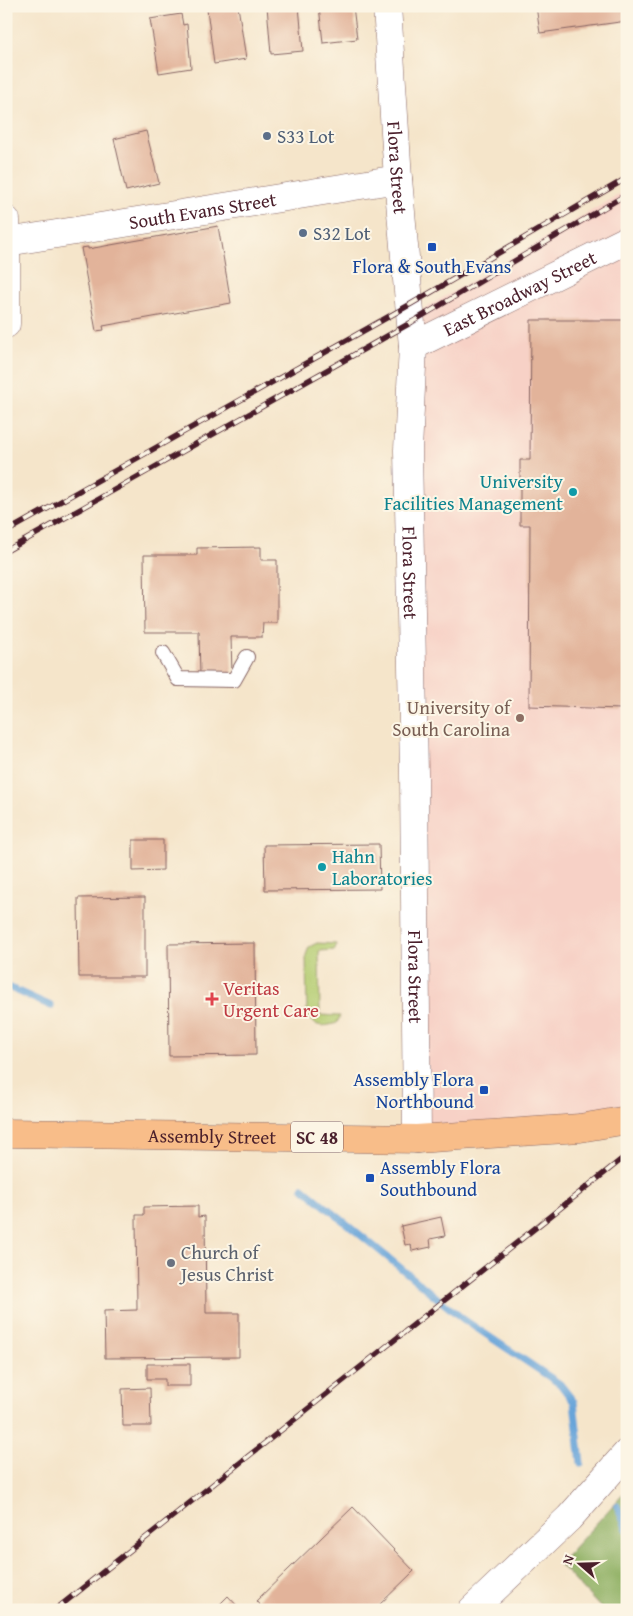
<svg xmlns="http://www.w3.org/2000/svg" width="633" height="1616" font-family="'Gentium Book Plus',serif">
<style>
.built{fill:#f7d1c6}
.green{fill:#b4cc71;stroke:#7f764e}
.forest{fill:#8fb063;stroke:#6c6847}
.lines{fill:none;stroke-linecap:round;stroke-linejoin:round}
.stream{stroke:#68a4d9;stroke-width:7}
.building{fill:#e2b39a}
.service-casing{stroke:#866463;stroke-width:16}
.minor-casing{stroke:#866463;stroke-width:29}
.primary-casing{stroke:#866463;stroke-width:29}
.service{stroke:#fff;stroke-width:14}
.minor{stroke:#fff;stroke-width:28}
.primary{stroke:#f8bd89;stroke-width:28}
.rail-casing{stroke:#4a1f2b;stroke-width:5.5}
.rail{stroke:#fcf5e5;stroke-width:4;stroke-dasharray:11;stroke-linecap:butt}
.service-dot{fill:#5c6f8a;stroke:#fcf5e5;stroke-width:2}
.transit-dot{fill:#1a4fb4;stroke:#fcf5e5;stroke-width:2}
.culture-dot{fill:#0f9aa8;stroke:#fcf5e5;stroke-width:2}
.education-dot{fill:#8d6e63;stroke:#fcf5e5;stroke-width:2}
.health-dot{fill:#e0444e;stroke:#fcf5e5;stroke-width:2}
.worship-dot{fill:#6b7280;stroke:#fcf5e5;stroke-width:2}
.labels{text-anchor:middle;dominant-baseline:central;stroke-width:4;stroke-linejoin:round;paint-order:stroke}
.shield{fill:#fcf5e5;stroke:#7f5f63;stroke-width:1}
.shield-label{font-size:18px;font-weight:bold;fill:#4a1f2b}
.service-label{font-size:19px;fill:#4e5e75;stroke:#fcf5e5;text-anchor:start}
.street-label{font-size:19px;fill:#4a1f2b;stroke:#fcf5e5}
.transit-label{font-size:19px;fill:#164399;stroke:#fcf5e5}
.culture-label{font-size:19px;fill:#0d838f;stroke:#fcf5e5;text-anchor:end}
.education-label{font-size:19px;fill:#785e54;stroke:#fcf5e5;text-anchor:end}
.health-label{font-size:19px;fill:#be3a42;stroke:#fcf5e5;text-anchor:start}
.worship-label{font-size:19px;fill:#5b616d;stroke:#fcf5e5;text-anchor:start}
</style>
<rect width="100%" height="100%" fill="#fcf5e5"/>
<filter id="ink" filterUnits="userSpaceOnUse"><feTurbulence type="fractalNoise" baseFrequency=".02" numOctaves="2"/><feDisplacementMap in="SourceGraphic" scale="10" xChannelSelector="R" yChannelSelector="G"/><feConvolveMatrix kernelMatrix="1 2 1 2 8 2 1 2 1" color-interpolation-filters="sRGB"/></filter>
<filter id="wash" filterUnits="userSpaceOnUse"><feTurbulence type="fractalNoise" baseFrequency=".0096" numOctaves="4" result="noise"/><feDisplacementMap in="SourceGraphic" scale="20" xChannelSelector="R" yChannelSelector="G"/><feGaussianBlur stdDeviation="1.12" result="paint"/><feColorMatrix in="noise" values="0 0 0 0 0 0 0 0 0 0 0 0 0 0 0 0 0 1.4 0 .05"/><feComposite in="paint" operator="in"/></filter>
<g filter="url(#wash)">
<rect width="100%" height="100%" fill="#f5e5ca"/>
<path class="built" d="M627 190V1120L413 1131V315Z"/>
<path class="green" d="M317 943 336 944 335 950 319 951 320 1015 340 1016 337 1023C324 1027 314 1028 307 1015L306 955 309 947Z"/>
<path class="forest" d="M627 1490V1610H603L559 1564Z"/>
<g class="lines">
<g class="stream">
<path d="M6 986 51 1006"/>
<path d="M303 1188 463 1319 560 1384 574 1402 581 1463"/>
<path d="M617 1506 627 1529"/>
</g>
</g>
<g id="blocks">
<g class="building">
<path d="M225 6H238L246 59 214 64 207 9Z"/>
<path d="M267 6H299L303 51 271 54Z"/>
<path d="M319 6H353L357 39 323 43Z"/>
<path d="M536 6H627V21L540 33Z"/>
<path d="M181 14 183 25 187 24 191 68 159 73 150 19Z"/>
<path d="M146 131 159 183 126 191 114 139Z"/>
<path d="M218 226 231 303 103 326 104 330 96 331 81 248 88 247V249Z"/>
<path d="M531 320H627V706H621V709L529 706 530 525H520V460H530Z"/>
<path d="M261 547V560H277V623H263L262 637H231L232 675 200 676 199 632H145L144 555H197V548Z"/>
<path d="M133 840H163V870L133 871Z"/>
<path d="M379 844 380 889 265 890 264 845Z"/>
<path d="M145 897V977H79L78 898Z"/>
<path d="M255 943 256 1055 169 1056 168 944Z"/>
<path d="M198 1206V1217L205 1216 206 1313H239V1357L105 1358 104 1311 137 1310 136 1215H144V1207Z"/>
<path d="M441 1217 445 1236 430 1239 431 1247 412 1251 411 1244 405 1245 401 1226Z"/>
<path d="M147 1364H190V1386H165V1379H147Z"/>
<path d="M150 1388 151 1426H123L122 1389Z"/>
<path d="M353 1507 414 1571 374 1610H264L256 1601Z"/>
<path d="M228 1596 241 1610H214Z"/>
</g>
</g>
</g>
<g filter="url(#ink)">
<use href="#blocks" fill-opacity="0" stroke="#866463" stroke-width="1"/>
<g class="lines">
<g class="service-casing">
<path id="service" d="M163 653 178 679 234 680 247 657"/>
</g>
<g class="minor-casing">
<g id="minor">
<path id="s1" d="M387 6 398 179 413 346 408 450 414 774 417 1139"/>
<path d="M6 220V324"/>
<path id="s2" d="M7 242 398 179"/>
<path id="s3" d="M413 346 627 240"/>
<path d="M472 1610 569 1518 627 1453"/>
</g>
</g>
<g class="primary-casing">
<g id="primary">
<path id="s4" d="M6 1133 417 1139 580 1128 627 1120"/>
</g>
</g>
<use href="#service" class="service"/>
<use href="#minor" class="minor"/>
<use href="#primary" class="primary"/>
<g class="rail-casing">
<g id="rail">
<path d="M6 532 411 304 627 178"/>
<path d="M6 551 412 322 627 194"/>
<path d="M55 1610 627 1155"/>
</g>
</g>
<use href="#rail" class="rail"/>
</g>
</g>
<g class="service-dot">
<circle cx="267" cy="136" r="5"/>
<circle cx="303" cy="233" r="5"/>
</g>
<g class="transit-dot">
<rect x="427" y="242" width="10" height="10" rx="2.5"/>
<rect x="479" y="1085" width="10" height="10" rx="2.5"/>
<rect x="365" y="1173" width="10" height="10" rx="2.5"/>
</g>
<g class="culture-dot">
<circle cx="573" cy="492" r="5"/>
<circle cx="322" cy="867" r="5"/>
</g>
<circle class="education-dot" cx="520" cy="718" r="5"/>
<path class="health-dot" d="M209.5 991.5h5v5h5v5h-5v5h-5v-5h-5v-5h5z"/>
<circle class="worship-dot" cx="171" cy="1263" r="5"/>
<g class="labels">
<rect class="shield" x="291" y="1121.5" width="52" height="31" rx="4"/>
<g class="shield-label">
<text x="317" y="1137">SC 48</text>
</g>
<g class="service-label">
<text x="277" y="136">S33 Lot</text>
<text x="313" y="233">S32 Lot</text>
</g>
<g class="street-label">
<text stroke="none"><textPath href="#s1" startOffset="162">Flora Street</textPath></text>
<text stroke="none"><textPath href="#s2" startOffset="198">South Evans Street</textPath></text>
<text stroke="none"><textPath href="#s3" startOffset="119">East Broadway Street</textPath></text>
<text stroke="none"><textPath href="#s1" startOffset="568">Flora Street</textPath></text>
<text stroke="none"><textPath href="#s1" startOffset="972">Flora Street</textPath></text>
<text stroke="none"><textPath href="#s4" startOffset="206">Assembly Street</textPath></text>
</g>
<g class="transit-label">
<text x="432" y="266">Flora &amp; South Evans</text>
<text x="474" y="1079" text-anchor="end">Assembly Flora<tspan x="474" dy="22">Northbound</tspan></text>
<text x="380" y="1167" text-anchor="start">Assembly Flora<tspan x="380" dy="22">Southbound</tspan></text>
</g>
<g class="culture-label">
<text x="563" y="481">University<tspan x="563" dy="22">Facilities Management</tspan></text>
<text x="332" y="856" text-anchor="start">Hahn<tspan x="332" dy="22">Laboratories</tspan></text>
</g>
<g class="education-label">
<text x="510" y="707">University of<tspan x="510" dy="22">South Carolina</tspan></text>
</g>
<g class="health-label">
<text x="223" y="988">Veritas<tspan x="223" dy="22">Urgent Care</tspan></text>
</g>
<g class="worship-label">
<text x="181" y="1252">Church of<tspan x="181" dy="22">Jesus Christ</tspan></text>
</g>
</g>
<rect width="633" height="1616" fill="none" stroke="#fcf5e5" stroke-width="25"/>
<g transform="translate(580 1564) rotate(290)" stroke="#fcf5e5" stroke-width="4" paint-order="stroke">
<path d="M0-4L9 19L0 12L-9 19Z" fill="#4a1f2b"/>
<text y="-8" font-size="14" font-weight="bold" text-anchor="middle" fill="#4a1f2b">N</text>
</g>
</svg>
